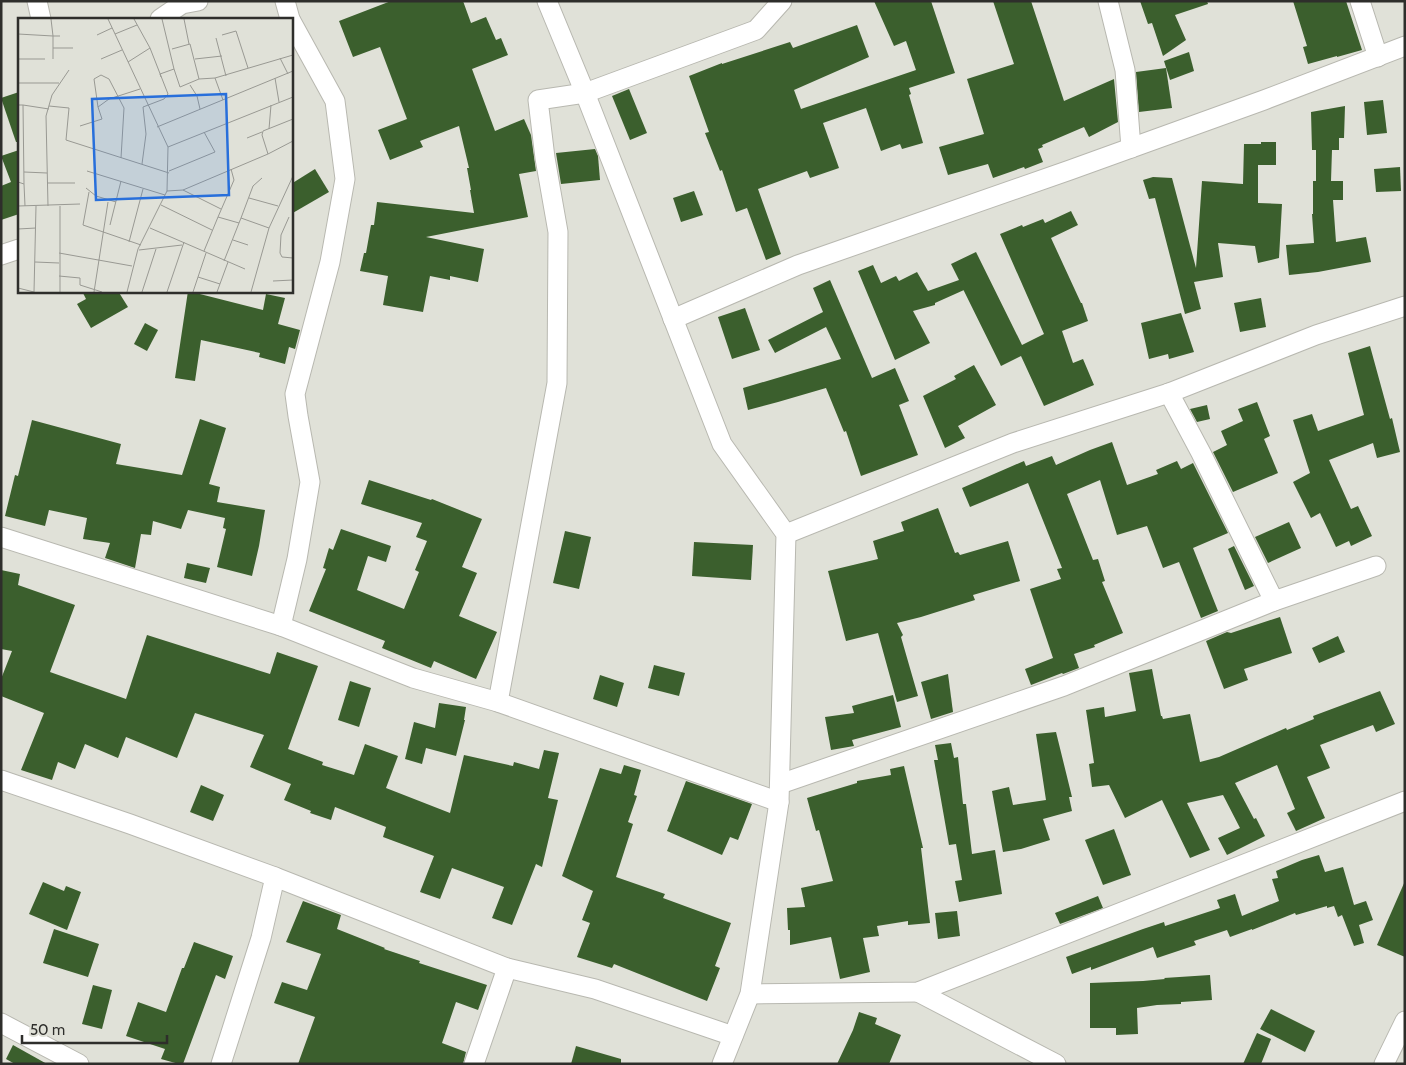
<svg xmlns="http://www.w3.org/2000/svg" width="1406" height="1065" font-family="Cabin,sans-serif">
<style>
.building{fill:#3b5f2d}
.lines{fill:none;stroke-linecap:round;stroke-linejoin:round}
.street-casing{stroke:#b8b8b0;stroke-width:21}
.street{stroke:#fff;stroke-width:19}
.inset-road{fill:none;stroke:#999993;stroke-width:1}
.view{fill:#286fdb;fill-opacity:0.15;stroke:#286fdb;stroke-width:2.5}
.inset-edge{fill:none;stroke:#2e2e2b;stroke-width:2.5}
</style>
<rect width="100%" height="100%" fill="#e0e1d8"/>
<g class="building">
<path d="M391 1H463L471 23 486 17 496 40 501 38 508 55 472 69 495 131 524 119 531 135 536 171 519 174 528 217 426 237 484 249 478 282 450 276V280L430 276 423 312 383 305 388 276 360 271 364 253H366L371 225H374L377 202 474 213 470 190H471L467 168H469L459 126 420 141 423 147 390 160 378 130 407 119 380 47 353 57 339 21Z"/>
<path d="M874 1H931L955 73 909 88 911 94 909 95 923 143 902 149 900 144 881 151 866 108 823 123 839 168 810 178 807 171 758 189 781 254 766 260 747 208 736 212 722 170 720 171 705 133 709 132 689 76 722 63V64L790 42 793 48 857 25 869 57 794 90 801 109 916 70 906 41 894 46Z"/>
<path d="M993 1H1031L1064 101 1114 79 1118 122 1089 137 1084 127 1042 145 1043 147 1038 149 1043 162 1025 169 1024 167 993 178 988 164 948 175 939 147 984 134 967 79 1014 64Z"/>
<path d="M1140 1H1207L1208 4 1175 15 1186 40 1163 56 1152 23 1148 24Z"/>
<path d="M1293 1H1346L1362 50 1337 57V56L1308 64 1303 47 1307 46Z"/>
<path d="M1189 52 1194 71 1170 80 1164 61Z"/>
<path d="M1166 68 1172 108 1139 112 1136 72Z"/>
<path d="M629 89 647 133 630 140 612 96Z"/>
<path d="M19 92V142H16L1 98Z"/>
<path d="M1383 100 1387 133 1367 135 1364 102Z"/>
<path d="M1345 106 1344 138H1339V150H1332L1331 181H1343V200H1333L1336 242 1366 237 1371 262 1318 272 1289 275 1286 245 1314 243 1312 214H1313V181H1316V150H1312L1311 112Z"/>
<path d="M1261 142H1276V165H1258V203L1282 204 1279 258 1258 263 1255 246 1218 243 1223 277 1194 282 1201 309 1185 314 1155 198 1149 199 1143 180 1153 177 1172 178 1196 268 1202 181 1243 184 1244 144H1261Z"/>
<path d="M595 149 598 156 600 180 561 184 556 153Z"/>
<path d="M19 150V214L1 220V186L11 182 1 156Z"/>
<path d="M1400 167 1401 191 1376 192 1374 169Z"/>
<path d="M315 169 329 192 291 214V184Z"/>
<path d="M694 191 703 215 681 222 673 198Z"/>
<path d="M1071 211 1078 225 1051 238 1081 303H1082L1088 321 1062 331 1073 363 1083 359 1094 385 1044 406 1021 356 1001 366 963 289 964 290 935 303V305L913 311 930 343 895 360 858 271 873 265 881 283 896 276 899 281 917 272 928 291 959 280 951 264 976 252 1022 345 1044 334 1000 234 1022 225 1023 227 1043 219 1045 223Z"/>
<path d="M830 280 872 378 895 368 909 401 899 405 918 455 861 476 846 431 844 432 826 388 778 402 748 410 743 388 841 359 826 327 775 353 768 340 823 312 813 288Z"/>
<path d="M82 291H118L128 307 91 328 77 304 86 299Z"/>
<path d="M188 291 263 310 266 294 285 298 278 324 300 330 295 349 289 347 285 364 259 357 260 353 201 340 195 381 175 378Z"/>
<path d="M1261 298 1266 327 1240 332 1234 303Z"/>
<path d="M745 308 760 350 732 359 718 317Z"/>
<path d="M1181 313 1194 352 1169 359 1168 354 1149 359 1141 323Z"/>
<path d="M145 323 158 330 147 351 134 344Z"/>
<path d="M1370 346 1390 419 1392 418 1400 452 1377 458 1373 443 1329 460 1351 509 1358 506 1372 536 1351 546 1349 541 1336 547 1320 513 1311 518 1293 482 1310 473 1293 420 1312 414 1318 431 1364 415 1348 353Z"/>
<path d="M974 365 996 405 958 426 965 438 945 448 923 396 956 379 954 376Z"/>
<path d="M1257 402 1270 436 1264 439 1278 473 1233 492 1213 452 1227 445 1221 431 1243 421 1238 409Z"/>
<path d="M1207 405 1210 419 1197 422 1190 409Z"/>
<path d="M200 419 226 428 209 484 220 487 217 502 265 510 259 546 252 576 217 567 226 529 223 528 225 518 188 510 181 529 153 521 151 535 141 534 135 568 105 558 110 543 83 539 87 518 49 510 45 526 5 516 15 475 18 476 32 420 121 444 116 464 182 475Z"/>
<path d="M1112 442 1127 485 1158 474 1156 470 1177 461 1181 469 1193 463 1228 533 1193 548 1218 611 1201 618 1179 562 1163 568 1147 526 1117 535 1100 480 1067 494 1093 560 1098 559 1105 581 1102 582 1123 633 1094 645 1095 647 1074 654 1079 668 1063 674 1062 673 1031 685 1025 669 1053 658 1030 589 1061 579 1057 569 1062 568 1028 483 970 507 962 488 1024 461 1026 466 1052 456 1056 465 1090 450Z"/>
<path d="M369 480 431 500 432 499 482 519 462 567 477 573 459 616 497 632 476 679 434 661 431 668 382 648 385 641 309 611 326 569 323 568 329 548 333 550 341 529 391 546 386 562 368 556 357 590 404 609 419 572 415 570 427 541 416 537 422 523 361 504Z"/>
<path d="M938 508 955 553 958 552 960 555 1008 541 1020 581 973 595 975 600 921 617 897 623 903 635 901 637 918 696 897 702 878 633 846 641 828 571 878 559 873 541 904 531 901 522Z"/>
<path d="M1289 522 1301 548 1268 563 1255 537Z"/>
<path d="M565 531 591 537 579 589 553 583Z"/>
<path d="M694 542 753 545 751 580 692 576Z"/>
<path d="M1234 546 1254 586 1245 590 1228 549Z"/>
<path d="M187 563 210 568 206 583 184 578Z"/>
<path d="M1 570 20 574 18 585 75 605 50 672 126 699 147 635 270 674 277 652 318 666 288 749 323 762 322 765 354 775 365 744 398 756 386 788 450 813 464 755 513 766 514 762 539 769 544 750 559 753 548 798 558 800 542 867 536 864 512 925 492 918 504 887 452 868 440 899 420 892 434 856 383 837 386 827 335 807 331 820 310 813 311 811 284 800 291 784 250 767 264 735 195 713 177 758 126 737 118 758 85 744 75 769 58 762 52 780 21 770 44 713 1 696V679L12 651 1 649Z"/>
<path d="M1280 617 1292 653 1244 669 1248 680 1224 689 1206 641 1227 632 1231 633Z"/>
<path d="M1338 636 1345 652 1319 663 1312 648Z"/>
<path d="M654 665 685 673 679 696 648 688Z"/>
<path d="M1152 669 1161 716H1162L1163 719 1190 714 1200 762 1219 757 1286 728 1287 730 1314 719 1313 716 1380 691 1395 724 1376 732 1373 725 1320 745 1330 768 1307 777 1325 818 1296 831 1287 813 1295 809 1277 765 1235 783 1254 819 1256 818 1265 836 1227 855 1218 838 1240 828 1223 795 1187 803 1210 850 1190 858 1162 800 1125 818 1109 785 1092 787 1089 764 1094 763 1086 710 1104 707 1105 717 1136 711 1129 673Z"/>
<path d="M948 674 953 712 931 719 921 682Z"/>
<path d="M600 675 624 683 617 707 593 699Z"/>
<path d="M350 681 371 688 359 727 338 720Z"/>
<path d="M893 695 901 727 852 740 854 746 831 750 825 717 854 713 852 706Z"/>
<path d="M439 703 466 707 464 720H465L456 756 426 748 422 764 405 759 414 722 435 728Z"/>
<path d="M1056 732 1072 797H1069L1072 811 1043 819 1050 840 1021 849 1003 852 992 791 1009 787 1013 805 1046 800 1036 734Z"/>
<path d="M951 743 954 758 958 757 963 804H966L972 854 995 850 1002 894 959 902 955 881 962 880 956 844 949 845 934 760H938L935 745Z"/>
<path d="M624 765 641 770 634 795 637 796 628 822 633 824 616 877 665 894 663 898 731 923 715 966 720 968 707 1001 614 964 612 968 577 957 590 923 582 920 593 891 562 876 600 768 621 774Z"/>
<path d="M904 766 923 848H921L930 923 908 925V921L877 926 879 936 863 938 870 972 840 979 831 937 790 945V930H788L787 908 805 907 801 888 833 881 819 830 816 831 807 798 857 783V781L891 775 890 769Z"/>
<path d="M686 781 752 804 738 840 730 837 722 855 667 831Z"/>
<path d="M201 785 224 795 213 821 190 812Z"/>
<path d="M1114 829 1131 875 1103 885 1085 840Z"/>
<path d="M1319 855 1325 872 1343 867 1354 905 1366 901 1373 920 1359 925 1364 943 1354 946 1342 915 1338 917 1334 906 1327 908V906L1296 915 1295 913 1252 930V929L1230 937 1227 930 1194 941 1196 945 1157 958 1153 947 1091 970V967L1072 974 1066 957 1143 929 1164 922 1165 926 1220 908 1217 900 1235 894 1242 916 1279 901 1272 879 1278 878 1276 871 1302 860Z"/>
<path d="M1405 881V957L1377 945Z"/>
<path d="M43 882 64 891 66 886 81 892 67 930 29 914Z"/>
<path d="M1098 896 1103 908 1060 924 1055 913Z"/>
<path d="M303 901 341 915 337 929 385 948 384 949 420 961 419 963 487 985 478 1010 456 1002 442 1043 466 1052 463 1064H298L315 1017 274 1003 282 982 307 990 321 954 286 942Z"/>
<path d="M957 911 960 936 938 939 935 913Z"/>
<path d="M54 929 99 944 88 977 43 963Z"/>
<path d="M194 942 233 956 225 979 216 975 183 1064H179L161 1059 165 1049 126 1036 138 1002 166 1012 182 968H184Z"/>
<path d="M1210 975 1212 1000 1181 1002V1004L1157 1005 1137 1008 1138 1034 1116 1035V1028H1090V983L1143 981 1165 979 1164 978Z"/>
<path d="M93 985 112 990 102 1029 82 1024Z"/>
<path d="M1271 1009 1315 1031 1305 1052 1260 1029Z"/>
<path d="M859 1012 877 1018 875 1024 901 1035 889 1064H837L853 1030Z"/>
<path d="M1257 1033 1271 1039 1261 1064H1243Z"/>
<path d="M13 1045 47 1064H15L6 1059Z"/>
<path d="M576 1046 621 1059V1064H571Z"/>
</g>
<g class="lines">
<g class="street-casing">
<g id="street">
<path d="M37 1 41 19"/>
<path d="M285 1 290 19"/>
<path d="M547 1 585 93 722 444 786 534 779 802 750 994 722 1064"/>
<path d="M1108 1 1125 70 1131 148"/>
<path d="M1360 1 1378 57"/>
<path d="M160 19 182 4 198 1"/>
<path d="M1 255 19 249"/>
<path d="M673 319 798 265 1070 170 1264 100 1405 46"/>
<path d="M786 534 1013 443 1169 393 1316 335 1405 306"/>
<path d="M1 537 281 626 413 678 498 702 779 802"/>
<path d="M1274 601 1376 566"/>
<path d="M281 626 297 559 310 482 298 416 295 394 330 262 345 179 335 101 291 21"/>
<path d="M498 702 557 383 558 232 545 158 538 100 585 93 756 30 782 1"/>
<path d="M1 780 130 824 275 877 507 968 595 989 733 1036"/>
<path d="M780 784 1064 686 1274 601 1201 453 1169 393"/>
<path d="M918 992 1056 1064"/>
<path d="M750 994 918 992 1405 801"/>
<path d="M1 1023 79 1064"/>
<path d="M221 1064 261 938 275 877"/>
<path d="M474 1064 507 968"/>
<path d="M1384 1064 1405 1021"/>
</g>
</g>
<use href="#street" class="street"/>
</g>
<g transform="translate(18 18)">
<rect width="275" height="275" fill="#e0e1d8"/>
<path class="inset-road" d="M90 1 150 129 149 173 120 231 109 274M116 1 132 30M166 1 171 26M0 16 35 18 33 1M97 16 119 7M79 17 94 10M204 17 218 13 230 50M198 20 208 58M35 30H55M154 31 172 26 181 61M262 40 270 56M0 41H27M35 41V18H42M83 41 104 32M177 41 204 38M110 44 132 30 150 76 146 81 125 89 128 116 124 146M0 47V81M156 51 162 69 181 61 197 60M143 59 142 56 156 51 144 1M257 60 261 84M0 65H41M172 67 179 78 182 91M0 81V87H5L6 166M205 82 197 60 275 37M5 87 31 91M31 88 51 90 48 122 151 155M80 89 76 61 83 57 91 61 106 90 103 140M275 101 245 113 244 117 250 136 275 123M62 108 84 101 80 89 91 81 122 71M139 109 275 53M251 111 253 87M229 120 244 114M150 129 275 79M69 153 147 177M151 153 197 134 186 114M6 154 29 155M0 164 6 166 7 188M29 165H57M68 170 78 178 98 184M165 172 203 191M149 173 165 172 250 136M71 174 65 207 123 227M231 180 260 188M143 187 194 212M0 188 62 186M30 188 28 98 34 77 51 52M200 199 216 162 213 151M271 199 263 217 262 235 264 239 275 240M223 200 235 168 244 160M92 207 103 163M132 210 227 251M0 211 18 210M215 222 230 227M111 224 125 171M121 232 164 227M186 233 200 199 221 205 223 200 251 210M41 235 114 248M206 243 221 205M17 244 41 245M41 258 62 260V267L84 274M180 259 202 266M255 263 275 262M0 270 16 274M16 274 18 188M42 274V188M76 274 90 184M124 274 138 231M149 274 166 224M175 274 188 235M199 274 210 244M233 274 251 210 275 158"/>
<path class="view" d="M208 76 211 177 78 182 74 81Z"/>
<rect width="275" height="275" class="inset-edge"/>
</g>
<rect width="1406" height="1065" fill="none" stroke="#2e2e2b" stroke-width="5"/>
<path d="M22 1035v8h145v-8" fill="none" stroke="#2e2e2b" stroke-width="2.5"/>
<text x="30" y="1035" font-size="15" fill="#2e2e2b" stroke="#e0e1d8" stroke-width="4" paint-order="stroke">50 m</text>
</svg>
